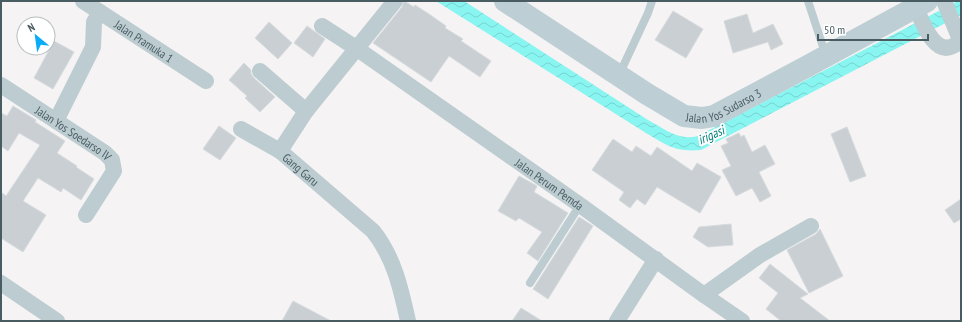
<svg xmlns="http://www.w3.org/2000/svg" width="962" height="322" font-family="'PT Sans Narrow',sans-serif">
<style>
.water{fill:url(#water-waves)}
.building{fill:#c9cfd2;stroke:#d6dbde}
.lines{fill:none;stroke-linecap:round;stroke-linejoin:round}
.lane{stroke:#bcccd0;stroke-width:8}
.street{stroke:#bcccd0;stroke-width:16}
.secondary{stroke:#bdcfd5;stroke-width:22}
.labels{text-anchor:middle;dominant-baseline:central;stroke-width:4;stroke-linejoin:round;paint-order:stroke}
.street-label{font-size:12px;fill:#485c62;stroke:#fff}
.water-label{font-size:13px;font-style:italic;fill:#06817d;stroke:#fff}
</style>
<defs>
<pattern id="water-waves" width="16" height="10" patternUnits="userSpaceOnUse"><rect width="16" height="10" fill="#88f5f1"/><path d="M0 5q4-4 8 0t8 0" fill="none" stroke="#77d4d1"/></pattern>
</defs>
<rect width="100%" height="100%" fill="#f5f3f3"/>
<path class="water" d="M436 1H464L648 120C665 129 678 141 698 136L958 1H961V15L701 150C675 152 668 146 646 133Z"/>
<g class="building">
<path d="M404 1 414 7 415 5 429 14 446 26 445 28 463 39 461 41 491 61 480 77 449 56 431 82 373 43 402 7Z"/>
<path d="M673 11 703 29 686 58 655 40Z"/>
<path d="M747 14 753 33 773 24 783 44 771 50 768 42 733 53 724 21Z"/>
<path d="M269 22 292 43 278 59 255 38Z"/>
<path d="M307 26 325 39 313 57 294 43Z"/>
<path d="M54 41 74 52 53 89 34 78Z"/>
<path d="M244 63 251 70V74L254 78 275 97 260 112 245 98 247 96 229 80Z"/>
<path d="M13 106 36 120 35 122 65 141 57 153 77 166 76 167 94 179 81 200 63 188 61 192 38 178 23 201 46 215 23 252 1 238V192L6 196 40 145 19 133 8 151 1 146V113L7 116Z"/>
<path d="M219 126 236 138 220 160 203 149Z"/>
<path d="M847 127 866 176 850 182 831 134Z"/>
<path d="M739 133 741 137 744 135 752 152 765 145 775 164 759 172 771 196 760 202 752 188 736 196 722 170 731 166 721 146 728 143 726 139Z"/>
<path d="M613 139 632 152 636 146 651 156 657 147 692 171 697 163 721 177 700 213 657 187 645 205 637 199 630 208 619 200 624 192 592 170Z"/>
<path d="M519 176 537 186 534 192 568 213 538 261 527 253 542 232 519 218 516 221 498 211Z"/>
<path d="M961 199V219L954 223 945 210Z"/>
<path d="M579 217 593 226 548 299 533 289Z"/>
<path d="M731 224 733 245 708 247 693 237 699 227Z"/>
<path d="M820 229 843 276 809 293 787 250 816 234Z"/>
<path d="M770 264 808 294 800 298 830 321H781L766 309 778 293 759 278Z"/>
<path d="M293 301 331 321H282Z"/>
<path d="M521 308 542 321H512Z"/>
</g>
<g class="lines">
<g class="lane">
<path d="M808 1 826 56"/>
<path d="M619 75 648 13 652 1"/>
<path d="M530 283 580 205"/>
</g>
<g class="street">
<path id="s1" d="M83 1 206 81"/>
<path id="s2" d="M395 1 306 111 280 151 373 231C394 257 401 289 408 321"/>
<path d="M916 8C922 21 934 56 953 46 957 44 959 42 959 37L944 1"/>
<path id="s3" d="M322 26 356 48 580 205 704 295 742 321"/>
<path d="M260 71 306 111"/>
<path id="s4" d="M1 85 105 153 112 160 114 171 86 215"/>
<path d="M56 121 93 47 94 22 100 12"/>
<path d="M241 129 280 151"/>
<path d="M1 283 57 321"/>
<path d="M704 295 760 255 811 226"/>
<path d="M617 321 656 259"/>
</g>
<path class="secondary" id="s5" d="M505 1 647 94 684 116 702 118 714 116 806 67 927 1"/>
</g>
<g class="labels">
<g class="street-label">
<text stroke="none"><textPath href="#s1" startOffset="73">Jalan Pramuka 1</textPath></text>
<text stroke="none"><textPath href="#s5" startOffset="255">Jalan Yos Sudarso 3</textPath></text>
<text stroke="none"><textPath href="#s4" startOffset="87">Jalan Yos Soedarso IV</textPath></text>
<text stroke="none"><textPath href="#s2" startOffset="217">Gang Garu</textPath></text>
<text stroke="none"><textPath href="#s3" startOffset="277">Jalan Perum Pemda</textPath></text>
</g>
<g class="water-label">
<text transform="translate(711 135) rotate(-24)">irigasi</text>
</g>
</g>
<rect width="962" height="322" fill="none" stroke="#485c62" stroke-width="4"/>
<g transform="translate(36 36) rotate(331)"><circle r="19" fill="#ffffff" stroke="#b6bec0"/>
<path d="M0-3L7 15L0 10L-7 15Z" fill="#09acf8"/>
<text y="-6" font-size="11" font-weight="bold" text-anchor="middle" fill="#485c62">N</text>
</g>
<path d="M818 34v6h110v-6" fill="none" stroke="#485c62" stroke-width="2"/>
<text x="824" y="34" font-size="12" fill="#485c62" stroke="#ffffff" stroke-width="3" paint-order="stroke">50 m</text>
</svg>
